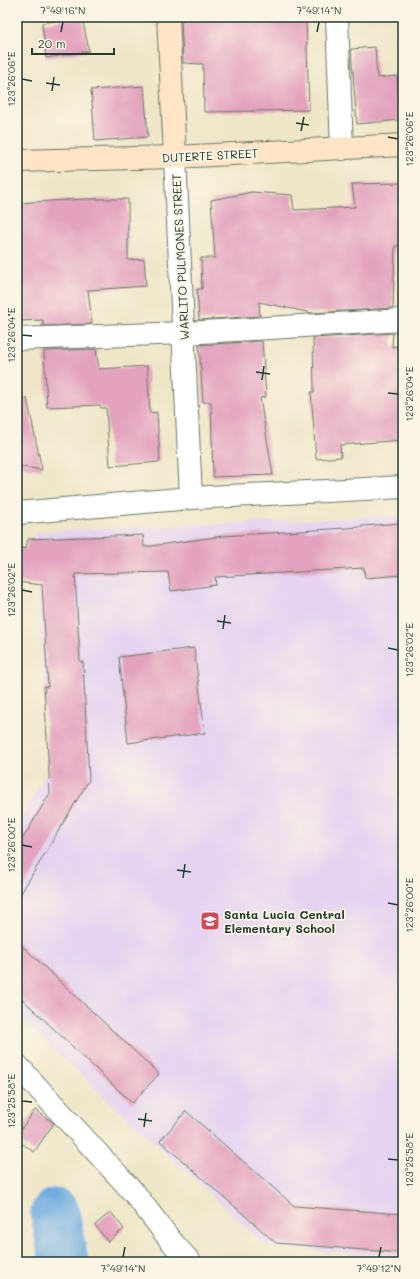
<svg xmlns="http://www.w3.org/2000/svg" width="420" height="1279" font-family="Mali,sans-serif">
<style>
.built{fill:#e5d3f1}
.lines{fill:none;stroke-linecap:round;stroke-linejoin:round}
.river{stroke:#6face1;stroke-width:49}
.building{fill:#e3a3bf}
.street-casing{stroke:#687868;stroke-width:24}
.secondary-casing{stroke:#687868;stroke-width:24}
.street{stroke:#fff;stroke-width:22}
.secondary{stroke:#ffe4c6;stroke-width:22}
.ticks{fill:none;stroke:#1f3d34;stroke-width:1.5}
.labels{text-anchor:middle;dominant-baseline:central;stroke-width:3.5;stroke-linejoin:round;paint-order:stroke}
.street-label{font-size:12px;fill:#1f3d34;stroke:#fcf5e5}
.poi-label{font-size:12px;font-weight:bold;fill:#1f3d34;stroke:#fcf5e5;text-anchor:start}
.neatline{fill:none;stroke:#1f3d34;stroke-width:1.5}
.ticks-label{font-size:10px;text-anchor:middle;fill:#1f3d34}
</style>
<rect width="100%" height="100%" fill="#fcf5e5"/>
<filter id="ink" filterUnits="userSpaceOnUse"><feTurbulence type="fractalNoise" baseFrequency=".025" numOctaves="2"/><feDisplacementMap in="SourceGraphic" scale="8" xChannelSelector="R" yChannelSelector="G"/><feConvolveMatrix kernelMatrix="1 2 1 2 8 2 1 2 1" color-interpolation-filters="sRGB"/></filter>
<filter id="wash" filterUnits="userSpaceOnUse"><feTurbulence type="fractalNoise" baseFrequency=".012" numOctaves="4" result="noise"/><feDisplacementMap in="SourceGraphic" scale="16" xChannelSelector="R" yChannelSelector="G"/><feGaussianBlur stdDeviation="0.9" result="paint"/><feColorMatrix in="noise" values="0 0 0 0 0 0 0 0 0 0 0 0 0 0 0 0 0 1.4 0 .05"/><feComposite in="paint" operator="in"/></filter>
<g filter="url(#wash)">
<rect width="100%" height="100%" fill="#efe6c8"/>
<path class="built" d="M403 516V1258L266 1246 17 1015V827L48 770 36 532Z"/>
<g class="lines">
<path class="river" d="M55 1213 64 1262"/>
</g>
<g id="blocks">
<g class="building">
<path d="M82 17 89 51 46 58 42 23Z"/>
<path d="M181 17H306L309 110 204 112 203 64 183 63Z"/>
<path d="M375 47 377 78 397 76 400 120 357 124 351 49Z"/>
<path d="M144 86 148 137 95 141 91 90Z"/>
<path d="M403 183V246H395L393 308 312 313 259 302 260 316 199 320 197 289H202L201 258H215L211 200 252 192 292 195 294 210 355 207 352 184Z"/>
<path d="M84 199H128V260L144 259 146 286 88 290 92 324 43 326V320L18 321 17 292V203Z"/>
<path d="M393 333 392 347 403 346V440L340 445 341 457 316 459 311 392H314L313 338Z"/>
<path d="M262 341 266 397 260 398 273 475 213 477 211 402H203L199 345Z"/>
<path d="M96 349 99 369 147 366 150 413 157 412 160 462 110 466 106 408H101L100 405 47 407 44 351Z"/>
<path d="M27 398 42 470 17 466V399Z"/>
<path d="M401 523 403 575 365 578 364 568 215 577 216 585 171 591 168 572 75 574 80 662H83L89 780 17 900V848L50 793 44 686 48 687 42 585 17 582V547L26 549 28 539 143 535 144 547 223 536 362 527V526Z"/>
<path d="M194 648 205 733 128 743 119 657Z"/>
<path d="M17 941 159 1074 132 1103 17 994Z"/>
<path d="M35 1110 54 1123 34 1152 17 1140V1135Z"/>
<path d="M186 1111 294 1206 403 1214V1253L276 1243 160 1141Z"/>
<path d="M111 1212 124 1229 108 1242 95 1225Z"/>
</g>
</g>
</g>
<g filter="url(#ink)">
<use href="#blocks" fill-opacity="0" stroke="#687868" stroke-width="1"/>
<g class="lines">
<g class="street-casing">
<g id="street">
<path d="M337 17 342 149"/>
<path d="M175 157 191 498"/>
<path d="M17 339 184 333 403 320"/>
<path d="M17 513 191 498 403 487"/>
<path d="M17 1065 135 1194 171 1241 190 1262"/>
</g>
</g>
<g class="secondary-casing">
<g id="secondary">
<path d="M168 17 175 157"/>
<path d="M17 161 175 157 403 145"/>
</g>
</g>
<use href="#street" class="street"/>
<use href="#secondary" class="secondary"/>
</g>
</g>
<path class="ticks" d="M61 32 63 22M317 32 319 22M22 79 32 81M46 83 60 85M52 91 54 77M296 123 309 125M301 131 304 117M388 137 398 139M22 335 32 336M256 372 270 374M262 380 264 366M388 393 398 394M22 590 32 592M217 621 231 623M223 629 225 615M388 648 398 650M22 845 32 847M177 870 191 872M183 878 185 864M388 903 398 905M22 1101 32 1102M138 1119 152 1121M144 1127 146 1113M388 1159 398 1160M123 1257 125 1247M379 1257 381 1247"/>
<defs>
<g id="school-square" transform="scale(1)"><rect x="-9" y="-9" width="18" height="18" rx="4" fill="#d1495b" stroke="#fcf5e5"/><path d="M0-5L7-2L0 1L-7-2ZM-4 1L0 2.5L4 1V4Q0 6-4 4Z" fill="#fff"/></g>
</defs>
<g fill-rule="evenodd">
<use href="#school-square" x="210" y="921"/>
</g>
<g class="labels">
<g class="street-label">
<text transform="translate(210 155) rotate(-3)">DUTERTE STREET</text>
<text transform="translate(180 257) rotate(-93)">WARLITO PULMONES STREET</text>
</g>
<g class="poi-label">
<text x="224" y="914">Santa Lucia Central<tspan x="224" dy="14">Elementary School</tspan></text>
</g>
</g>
<rect width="420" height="1279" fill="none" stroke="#fcf5e5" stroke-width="44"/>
<path d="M32 48v6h82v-6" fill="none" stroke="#1f3d34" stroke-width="2"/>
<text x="38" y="48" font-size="12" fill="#1f3d34" stroke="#fcf5e5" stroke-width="3" paint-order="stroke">20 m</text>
<rect x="22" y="22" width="376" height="1235" class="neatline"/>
<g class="ticks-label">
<text x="63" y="14">7°49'16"N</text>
<text x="319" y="14">7°49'14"N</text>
<text transform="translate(11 79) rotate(-90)" y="4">123°26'06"E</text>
<text transform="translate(409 139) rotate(-90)" y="4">123°26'06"E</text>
<text transform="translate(11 335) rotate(-90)" y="4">123°26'04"E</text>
<text transform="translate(409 394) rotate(-90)" y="4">123°26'04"E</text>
<text transform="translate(11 590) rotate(-90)" y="4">123°26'02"E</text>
<text transform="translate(409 650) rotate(-90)" y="4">123°26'02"E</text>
<text transform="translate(11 845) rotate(-90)" y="4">123°26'00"E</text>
<text transform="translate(409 905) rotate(-90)" y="4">123°26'00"E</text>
<text transform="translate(11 1101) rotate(-90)" y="4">123°25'58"E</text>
<text transform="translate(409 1160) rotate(-90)" y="4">123°25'58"E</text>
<text x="123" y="1272">7°49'14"N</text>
<text x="379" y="1272">7°49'12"N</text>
</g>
</svg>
